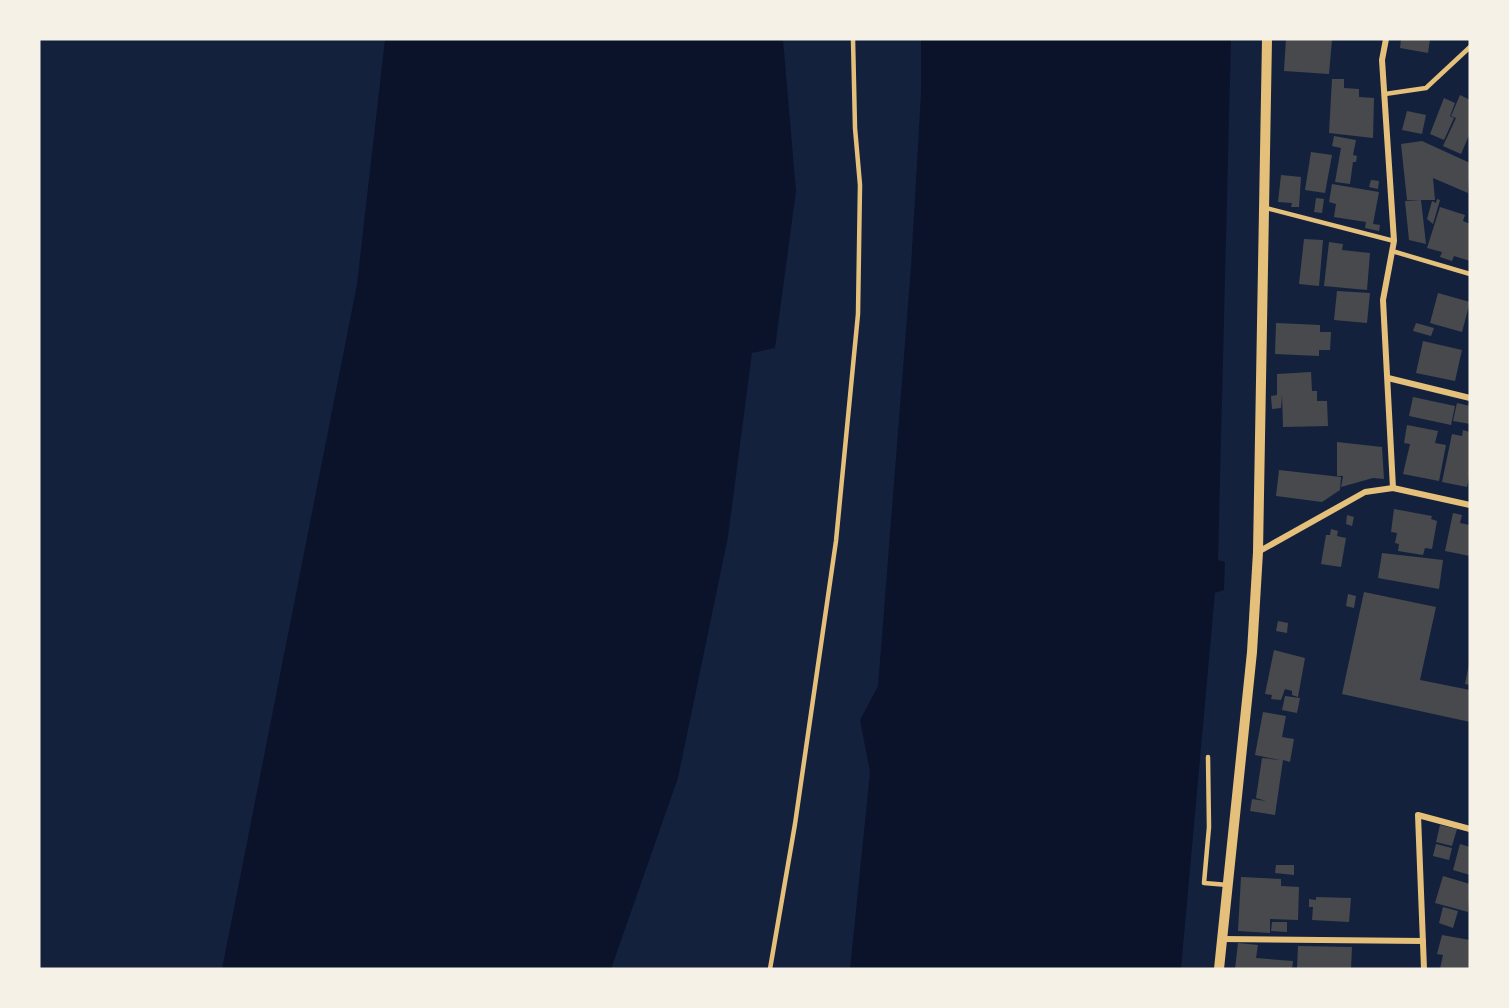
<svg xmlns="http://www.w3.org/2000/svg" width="1509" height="1008" font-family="'Alegreya Sans',sans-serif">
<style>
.water{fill:#0b132b}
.building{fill:#48494c}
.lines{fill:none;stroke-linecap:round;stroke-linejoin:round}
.service{stroke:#e5c07b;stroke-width:4.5}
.minor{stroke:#e5c07b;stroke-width:6}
.tertiary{stroke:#e5c07b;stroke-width:10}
</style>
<rect width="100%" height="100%" fill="#14213d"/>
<g class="water">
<path d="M385 39H783L796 191 775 348 752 353 728 537 678 778 611 969H222L357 284Z"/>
<path d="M921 39H1231L1218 560 1225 562 1224 590 1215 593 1181 969H850L870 772 860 720 878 686 911 266 921 93Z"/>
</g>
<g class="building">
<path d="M1286 39 1332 40 1329 74 1284 71Z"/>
<path d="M1401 39H1430L1428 53 1400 48Z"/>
<path d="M1332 79H1344V88L1359 89V97L1374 98 1373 138 1329 133Z"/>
<path d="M1460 95 1470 100V133L1461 154 1443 146 1456 118 1451 116Z"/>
<path d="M1444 98 1455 103 1450 116 1454 118 1444 140 1430 134Z"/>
<path d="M1407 111 1426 115 1422 134 1402 130Z"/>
<path d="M1334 136 1356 140 1353 155 1357 156 1356 162H1353L1350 184 1335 182 1341 148 1332 146Z"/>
<path d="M1422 141 1470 163 1468 193 1433 178 1435 200H1407L1401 144Z"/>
<path d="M1311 152 1332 155 1325 193 1305 190Z"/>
<path d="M1281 175 1301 177 1299 207H1291L1292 203 1278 202Z"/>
<path d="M1371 180 1379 181 1378 189 1369 187Z"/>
<path d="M1332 184 1379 192 1373 224 1380 225 1379 231 1365 228 1366 222 1334 217 1336 204 1329 202Z"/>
<path d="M1316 198 1324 199 1322 213 1314 212Z"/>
<path d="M1437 199 1440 200 1433 224 1427 219 1432 201 1436 203Z"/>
<path d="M1421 200 1426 244 1409 240 1405 201Z"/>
<path d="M1440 207 1465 215 1463 221 1470 224V261L1454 256 1452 261 1440 257 1442 252 1427 248Z"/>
<path d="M1304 239 1323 240 1319 286 1299 284Z"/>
<path d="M1329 242 1343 244 1342 250 1370 253 1367 290 1324 286Z"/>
<path d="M1337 291 1370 293 1367 323 1334 320Z"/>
<path d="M1438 293 1470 302 1462 332 1430 323Z"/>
<path d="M1276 323 1320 325V332H1331L1330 350H1319V356L1275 354Z"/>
<path d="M1416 323 1434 328 1431 336 1413 331Z"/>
<path d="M1423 341 1462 350 1455 381 1416 373Z"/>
<path d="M1311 372 1312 391H1317V401H1327L1328 426 1283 427 1282 395 1281 408 1272 409 1271 396 1277 395V374Z"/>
<path d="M1413 397 1455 406 1451 425 1409 416Z"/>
<path d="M1457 403 1470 406V424L1453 421Z"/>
<path d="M1407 425 1438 431 1435 443 1446 445 1439 481 1403 474 1410 444 1404 443Z"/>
<path d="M1463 430 1470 432V473L1467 487 1442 482 1452 434 1462 436Z"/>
<path d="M1337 442 1382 447 1384 479 1373 478 1341 487 1343 476H1337Z"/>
<path d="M1279 470 1341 477 1340 490 1322 502 1276 496Z"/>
<path d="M1394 509 1432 516 1431 519 1437 521 1432 549 1425 548 1423 555 1398 551 1399 544 1395 543 1397 533 1391 532Z"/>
<path d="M1453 513 1462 515 1460 523 1470 525V556L1445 551Z"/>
<path d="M1347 515 1354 517 1352 526 1346 524Z"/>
<path d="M1331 529 1338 531 1337 536 1346 538 1341 567 1321 564 1326 535H1330Z"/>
<path d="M1382 553 1443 560 1439 589 1378 578Z"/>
<path d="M1364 592 1436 607 1420 680 1470 690V722L1342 694Z"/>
<path d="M1348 594 1356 596 1354 608 1346 606Z"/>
<path d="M1278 621 1288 623 1287 633 1276 631Z"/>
<path d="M1274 650 1305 658 1298 697 1292 695V691L1285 689 1281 700 1271 699 1272 695 1265 694Z"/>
<path d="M1469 664H1470V685L1465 684Z"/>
<path d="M1285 696 1300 698 1297 713 1282 710Z"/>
<path d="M1263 712 1286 716 1282 737 1294 739 1290 762 1283 760 1275 815 1250 811 1252 799 1266 801 1256 798 1262 758 1280 760 1255 755Z"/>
<path d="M1440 825 1457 829 1452 846 1436 842Z"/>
<path d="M1436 844 1452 848 1449 860 1433 856Z"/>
<path d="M1460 844 1470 847V875L1453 870Z"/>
<path d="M1276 865H1294V875L1275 873Z"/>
<path d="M1443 876 1470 884 1468 912 1435 903Z"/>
<path d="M1241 877 1281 879V886L1299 887 1298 920 1270 919V933L1238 931Z"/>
<path d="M1316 897 1351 898 1349 922 1312 920 1313 907H1309V899L1316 900Z"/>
<path d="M1443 907 1458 911 1453 928 1439 923Z"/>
<path d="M1272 922H1287V932L1271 931Z"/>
<path d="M1442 935 1470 940V969H1440L1443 955 1437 954Z"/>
<path d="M1238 943 1258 945 1256 958 1293 961 1292 969H1235Z"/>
<path d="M1298 946 1352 947 1351 969H1297Z"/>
</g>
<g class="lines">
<g class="service">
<path d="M1385 94 1426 88 1470 47"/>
<path d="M1266 208 1394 241"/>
<path d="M1392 251 1470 274"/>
<path d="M1208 757 1209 827 1204 883 1228 885"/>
<path d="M770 969 795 824 836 541 858 314 860 185 855 128 853 39"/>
</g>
<g class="minor">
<path d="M1386 39 1382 60 1394 241 1383 300 1393 488"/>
<path d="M1388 378 1470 398"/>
<path d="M1258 552 1365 492 1393 488 1470 505"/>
<path d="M1223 939 1423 941"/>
<path d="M1424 969 1418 815 1470 829"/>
</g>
<path class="tertiary" d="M1219 969 1252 652 1258 552 1267 39"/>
</g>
<rect width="1509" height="1008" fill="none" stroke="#f6f1e7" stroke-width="81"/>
</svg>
